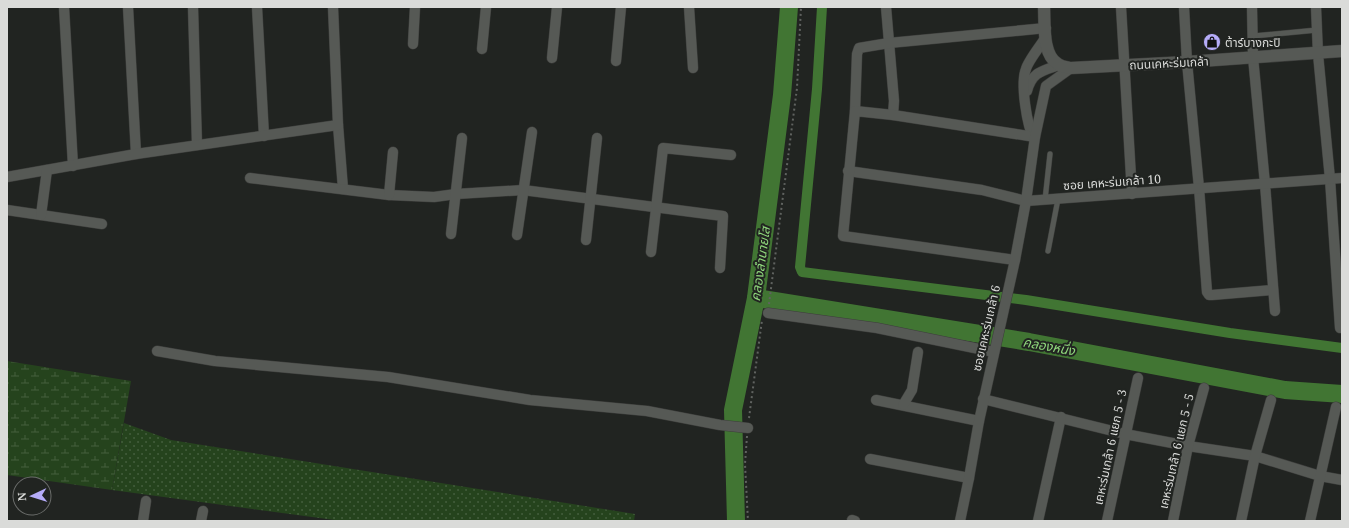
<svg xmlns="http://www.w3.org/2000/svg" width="1349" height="528" font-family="'Noto Serif','Noto Sans Thai',serif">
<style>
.grass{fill:url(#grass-dots)}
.wetland{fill:url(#wetland-marsh)}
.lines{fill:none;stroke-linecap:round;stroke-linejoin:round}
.canal{stroke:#417533;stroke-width:10}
.river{stroke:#417533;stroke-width:18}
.lane-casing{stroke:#3d3e3c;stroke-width:6}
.street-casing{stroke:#3d3e3c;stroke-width:11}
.secondary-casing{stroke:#3d3e3c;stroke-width:13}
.path{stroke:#606360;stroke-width:2;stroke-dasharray:2 3;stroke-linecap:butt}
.lane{stroke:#565955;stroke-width:5}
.street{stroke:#565955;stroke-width:10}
.secondary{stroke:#565955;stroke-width:12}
.labels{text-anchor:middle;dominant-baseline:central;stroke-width:4;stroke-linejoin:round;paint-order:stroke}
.poi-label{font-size:12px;fill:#dadbd9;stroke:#212421;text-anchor:start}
.street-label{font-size:12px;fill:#dadbd9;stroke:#212421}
.water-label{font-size:13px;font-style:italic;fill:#90d87d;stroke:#212421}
</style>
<defs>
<pattern id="grass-dots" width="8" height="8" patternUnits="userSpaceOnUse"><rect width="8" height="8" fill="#25431d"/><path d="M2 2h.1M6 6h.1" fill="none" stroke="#445e3d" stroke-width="1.8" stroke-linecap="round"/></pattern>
<pattern id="wetland-marsh" width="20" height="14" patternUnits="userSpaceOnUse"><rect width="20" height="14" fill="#25431d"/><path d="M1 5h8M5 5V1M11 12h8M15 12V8" fill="none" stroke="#445e3d"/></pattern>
</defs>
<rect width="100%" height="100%" fill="#212421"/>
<path class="grass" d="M124 423 171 440 635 514 634 521H342L112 490Z"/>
<path class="wetland" d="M7 361 131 381 112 490 7 475Z"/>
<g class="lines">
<path class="canal" d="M822 7 817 89 800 267 802 272 1026 300 1230 333 1342 348"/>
<g class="river">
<path d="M756 298 1029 342 1285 390 1342 394"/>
<path d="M736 521 733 410 756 298 782 95 789 7"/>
</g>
<g class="lane-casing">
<g id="lane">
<path d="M1253 36 1317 30"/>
<path d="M1045 200 1050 154"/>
<path d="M1048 251 1058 199"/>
</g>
</g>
<g class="street-casing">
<g id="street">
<path d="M64 7 73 166"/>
<path d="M128 7 136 154"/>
<path d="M193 7 197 145"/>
<path d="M257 7 264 136"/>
<path d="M689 7 693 68"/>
<path d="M886 7 894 101 893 115"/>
<path d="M1121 7 1132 194"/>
<path d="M1184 7 1187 62 1199 188 1207 292 1209 295H1212L1273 290"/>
<path d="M1252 7 1253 57 1265 184 1275 311"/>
<path d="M1316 7 1318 54 1330 179 1340 328"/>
<path d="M413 44 415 7"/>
<path d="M482 49 486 7"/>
<path d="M552 58 557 7"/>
<path d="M616 61 621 7"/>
<path d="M1027 91C1032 72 1042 71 1059 65"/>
<path d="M855 111 857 54 859 48 889 43 1046 28"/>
<path d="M338 125 343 189"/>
<path d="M1034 139C1027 126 1020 83 1026 69 1028 61 1041 45 1046 37"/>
<path d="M848 171 982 190 1026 201 1342 178"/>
<path d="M7 177 136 154 338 125 333 7"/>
<path d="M250 178 389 195 434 197 456 194 523 190 723 216 720 268"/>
<path d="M389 195 393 152"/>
<path d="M7 210 102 224"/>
<path d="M41 215 47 170"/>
<path d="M451 234 462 138"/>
<path d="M517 235 532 132"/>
<path d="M586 240 597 138"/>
<path d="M651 252 663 148 731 155"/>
<path d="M1015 260 843 236 855 111 893 115 1035 137"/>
<path d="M768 313 877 328 994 352"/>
<path d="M157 351 215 361 388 377 530 400 647 411 720 425 748 428"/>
<path d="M983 399 1125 434 1188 446 1255 456 1320 476 1342 480"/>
<path d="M876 400 979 421"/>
<path d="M903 405 912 390 918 352"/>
<path d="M870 459 969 478"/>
<path d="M852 520 855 521"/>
<path d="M143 521 146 501"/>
<path d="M201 521 203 511"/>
<path d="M960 521 969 478 979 421 1015 260 1026 201 1035 137 1046 86 1071 68"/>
<path d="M1038 521 1061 417"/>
<path d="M1107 521 1138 378"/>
<path d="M1173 521 1188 446 1204 388"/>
<path d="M1241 521 1255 456 1271 400"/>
<path d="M1310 521 1336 407"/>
</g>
</g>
<g class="secondary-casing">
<path id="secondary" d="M1044 7C1045 24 1042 55 1058 64 1062 67 1067 67 1071 68L1187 62 1342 51"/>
</g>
<g class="path">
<path d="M769 304 797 88 801 7"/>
<path d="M749 418 762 320"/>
<path d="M747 436 745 464 748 521"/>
</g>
<use href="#lane" class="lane"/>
<use href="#street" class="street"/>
<use href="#secondary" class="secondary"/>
</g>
<defs>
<g id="shop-disc" transform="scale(0.9)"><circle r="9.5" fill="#b5acf8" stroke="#212421"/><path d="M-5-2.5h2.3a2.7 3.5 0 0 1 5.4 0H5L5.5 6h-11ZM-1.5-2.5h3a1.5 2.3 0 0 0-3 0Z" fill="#111"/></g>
</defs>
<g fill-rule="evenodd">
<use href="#shop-disc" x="1212" y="42"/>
</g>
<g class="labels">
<g class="poi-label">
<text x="1225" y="42">ต้าร์บางกะปิ</text>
</g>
<g class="street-label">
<text transform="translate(1169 63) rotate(-3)">ถนนเคหะร่มเกล้า</text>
<text transform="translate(1112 182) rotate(-4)">ซอย เคหะร่มเกล้า 10</text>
<text transform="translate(986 328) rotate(-77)">ซอยเคหะร่มเกล้า 6</text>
<text transform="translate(1110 447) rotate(-78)">เคหะร่มเกล้า 6 แยก 5 - 3</text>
<text transform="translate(1176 451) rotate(-77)">เคหะร่มเกล้า 6 แยก 5 - 5</text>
</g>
<g class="water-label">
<text transform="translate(760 264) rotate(-82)">คลองลำนายโส</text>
<text transform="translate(1049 346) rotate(10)">คลองหนึ่ง</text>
</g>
</g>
<rect width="1349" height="528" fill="none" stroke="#dadbd9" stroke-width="16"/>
<g transform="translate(32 496) rotate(266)"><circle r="19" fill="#212421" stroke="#6b6d6b"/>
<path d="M0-3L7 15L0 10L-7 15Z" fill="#b5acf8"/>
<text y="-6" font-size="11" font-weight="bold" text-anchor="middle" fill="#dadbd9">N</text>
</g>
</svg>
